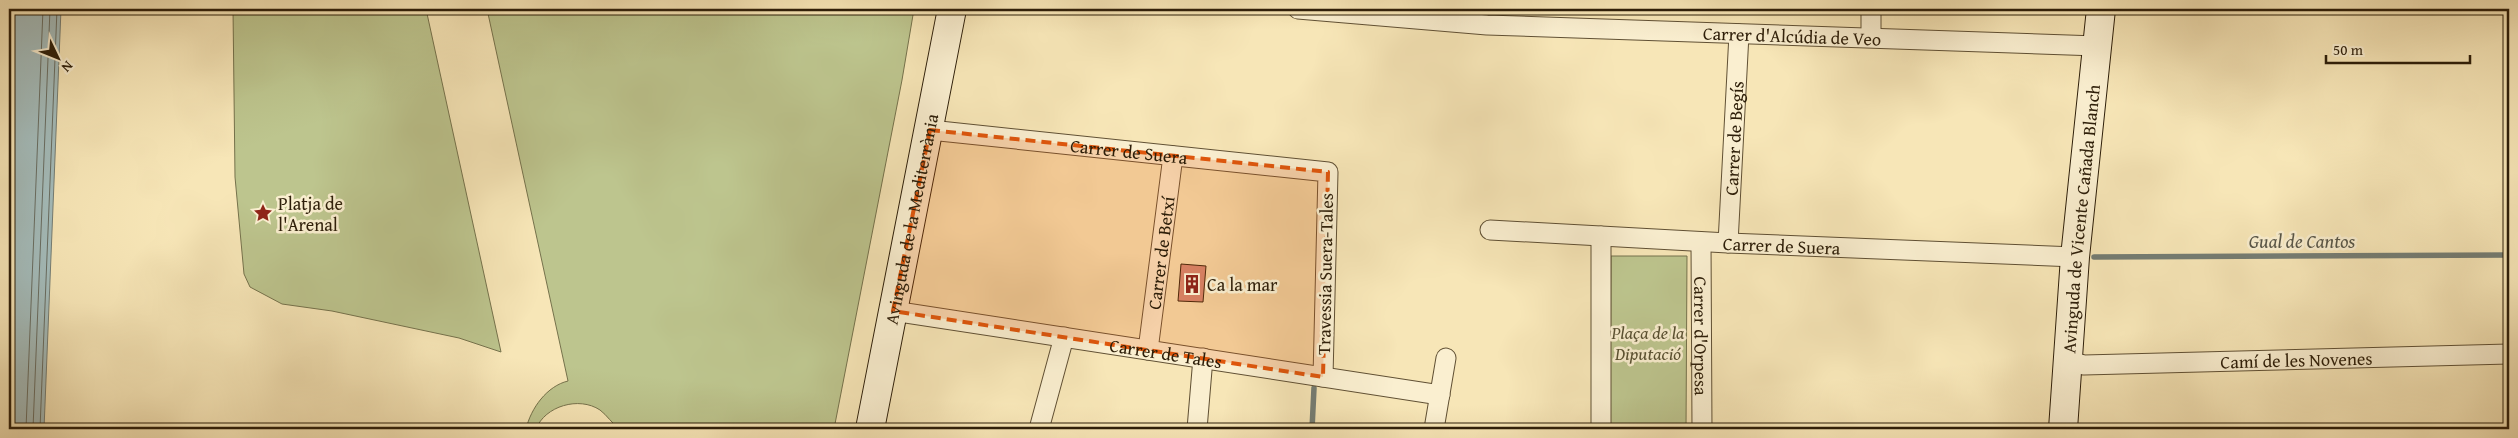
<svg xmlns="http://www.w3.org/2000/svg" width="2518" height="438" font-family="'Gentium Book Plus',serif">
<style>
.green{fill:#bdc58e;stroke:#75724c}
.water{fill:#a4bcbb;stroke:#747d74}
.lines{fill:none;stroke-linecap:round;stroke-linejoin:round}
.shore{stroke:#686d62;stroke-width:1}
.stream{stroke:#747d74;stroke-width:5.5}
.building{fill:#d58b78;stroke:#2d1e09}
.street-casing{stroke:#605034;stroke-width:21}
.secondary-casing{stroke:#2d1e09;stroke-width:30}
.street{stroke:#faefd0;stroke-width:19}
.secondary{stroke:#faefd0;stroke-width:28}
.marked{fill:#df560c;fill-opacity:0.2;stroke:#df560c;stroke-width:4;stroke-dasharray:10 6;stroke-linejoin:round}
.labels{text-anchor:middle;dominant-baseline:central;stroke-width:5;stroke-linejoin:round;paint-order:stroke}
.street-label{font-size:18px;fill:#2d1e09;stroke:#faefd0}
.poi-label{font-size:18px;fill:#2d1e09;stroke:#faefd0;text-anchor:start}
.park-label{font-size:18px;font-style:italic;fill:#585031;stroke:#faefd0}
.water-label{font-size:19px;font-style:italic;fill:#575547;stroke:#faefd0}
</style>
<rect width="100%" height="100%" fill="#f7e6b7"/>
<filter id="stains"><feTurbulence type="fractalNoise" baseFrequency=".004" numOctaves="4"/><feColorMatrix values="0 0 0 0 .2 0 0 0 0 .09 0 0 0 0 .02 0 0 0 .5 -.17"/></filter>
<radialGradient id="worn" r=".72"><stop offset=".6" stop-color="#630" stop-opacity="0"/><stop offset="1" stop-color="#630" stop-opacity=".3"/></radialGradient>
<g class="green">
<path d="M233 9H426L501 352 459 338 332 311 282 304 250 287 244 274 235 177Z"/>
<path d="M487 9H914L902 80 834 429H620C612 424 607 415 600 410 579 396 545 406 536 429H526C531 408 547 386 568 381Z"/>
<path d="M1611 256H1687L1686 429H1610Z"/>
</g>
<path class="water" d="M9 9H61L44 429H9Z"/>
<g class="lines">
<g class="shore">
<path d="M26 429 43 9"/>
<path d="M33 429 50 9"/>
<path d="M40 429 57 9"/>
</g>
<g class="stream">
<path d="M2094 257 2509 255"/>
<path d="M1312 429 1314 388"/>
</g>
</g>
<path class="building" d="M1181 264 1206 266 1203 302 1178 301Z"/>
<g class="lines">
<g class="street-casing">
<g id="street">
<path id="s1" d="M1298 9 1487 25 2097 46"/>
<path d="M1871 9V36"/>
<path id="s2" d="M930 130 1328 172 1323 377"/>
<path id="s3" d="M1490 230 1728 243 2075 257"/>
<path id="s4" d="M1701 242 1702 429"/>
<path id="s5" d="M1728 243 1739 34"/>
<path id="s6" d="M893 311 1440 395"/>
<path id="s7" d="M1148 350 1173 156"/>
<path id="s8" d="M2068 361 2084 365 2509 354"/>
<path d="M1039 429 1064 337"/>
<path d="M1197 429 1203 358"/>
<path d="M1434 429 1446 358"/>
<path d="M1601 429V236"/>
</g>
</g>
<g class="secondary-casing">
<g id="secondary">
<path id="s9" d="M870 429 952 9"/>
<path id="s10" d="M2063 429 2075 257 2101 9"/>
</g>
</g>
<use href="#street" class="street"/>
<use href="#secondary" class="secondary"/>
</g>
<path class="marked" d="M930 130 1328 172 1323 377 893 311Z"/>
<defs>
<g id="sight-bare" transform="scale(1.5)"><path d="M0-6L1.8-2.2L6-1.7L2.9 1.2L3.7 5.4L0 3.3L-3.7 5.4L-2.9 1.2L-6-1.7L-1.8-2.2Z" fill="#8f2418" stroke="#faefd0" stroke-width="2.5" paint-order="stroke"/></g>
<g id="building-bare" transform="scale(1.5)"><path d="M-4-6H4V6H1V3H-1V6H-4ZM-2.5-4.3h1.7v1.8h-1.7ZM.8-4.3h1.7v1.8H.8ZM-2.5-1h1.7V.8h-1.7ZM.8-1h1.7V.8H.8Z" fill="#8f2418" stroke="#faefd0" stroke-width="2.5" paint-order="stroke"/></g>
</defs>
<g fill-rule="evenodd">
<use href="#sight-bare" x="263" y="213"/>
<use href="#building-bare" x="1192" y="284"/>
</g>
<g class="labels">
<g class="street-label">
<text stroke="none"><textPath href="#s1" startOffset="495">Carrer d'Alcúdia de Veo</textPath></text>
<text stroke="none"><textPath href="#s5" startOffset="105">Carrer de Begís</textPath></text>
<text stroke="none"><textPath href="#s2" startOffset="200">Carrer de Suera</textPath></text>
<text stroke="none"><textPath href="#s9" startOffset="214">Avinguda de la Mediterrània</textPath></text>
<text stroke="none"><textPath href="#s10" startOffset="211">Avinguda de Vicente Cañada Blanch</textPath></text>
<text stroke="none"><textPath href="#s3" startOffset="292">Carrer de Suera</textPath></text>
<text stroke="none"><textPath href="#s7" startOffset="98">Carrer de Betxí</textPath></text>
<text transform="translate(1325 274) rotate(-89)">Travessia Suera-Tales</text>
<text stroke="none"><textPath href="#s4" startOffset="94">Carrer d'Orpesa</textPath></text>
<text stroke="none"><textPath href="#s6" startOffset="276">Carrer de Tales</textPath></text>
<text stroke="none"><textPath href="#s8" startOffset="229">Camí de les Novenes</textPath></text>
</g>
<g class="poi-label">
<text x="278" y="203">Platja de<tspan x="278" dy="21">l'Arenal</tspan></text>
<text x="1207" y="284">Ca la mar</text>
</g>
<g class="park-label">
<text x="1648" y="332">Plaça de la<tspan x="1648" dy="21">Diputació</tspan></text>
</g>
<g class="water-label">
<text x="2302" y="241">Gual de Cantos</text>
</g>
</g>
<rect width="2518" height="438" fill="none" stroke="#f7e6b7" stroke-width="30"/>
<rect x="10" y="10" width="2498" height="418" fill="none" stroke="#2d1e09" stroke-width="2.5"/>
<rect x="15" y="15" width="2488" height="408" fill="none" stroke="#2d1e09"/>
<g transform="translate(58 58) rotate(133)" stroke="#faefd0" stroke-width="4" paint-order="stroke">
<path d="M0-4L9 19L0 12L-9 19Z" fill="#2d1e09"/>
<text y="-8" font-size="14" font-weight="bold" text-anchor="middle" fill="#2d1e09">N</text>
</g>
<path d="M2326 55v8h144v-8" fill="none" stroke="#2d1e09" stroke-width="2.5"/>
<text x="2333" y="55" font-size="15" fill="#2d1e09" stroke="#faefd0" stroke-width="4" paint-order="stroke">50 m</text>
<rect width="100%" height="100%" filter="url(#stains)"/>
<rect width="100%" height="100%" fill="url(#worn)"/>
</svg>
